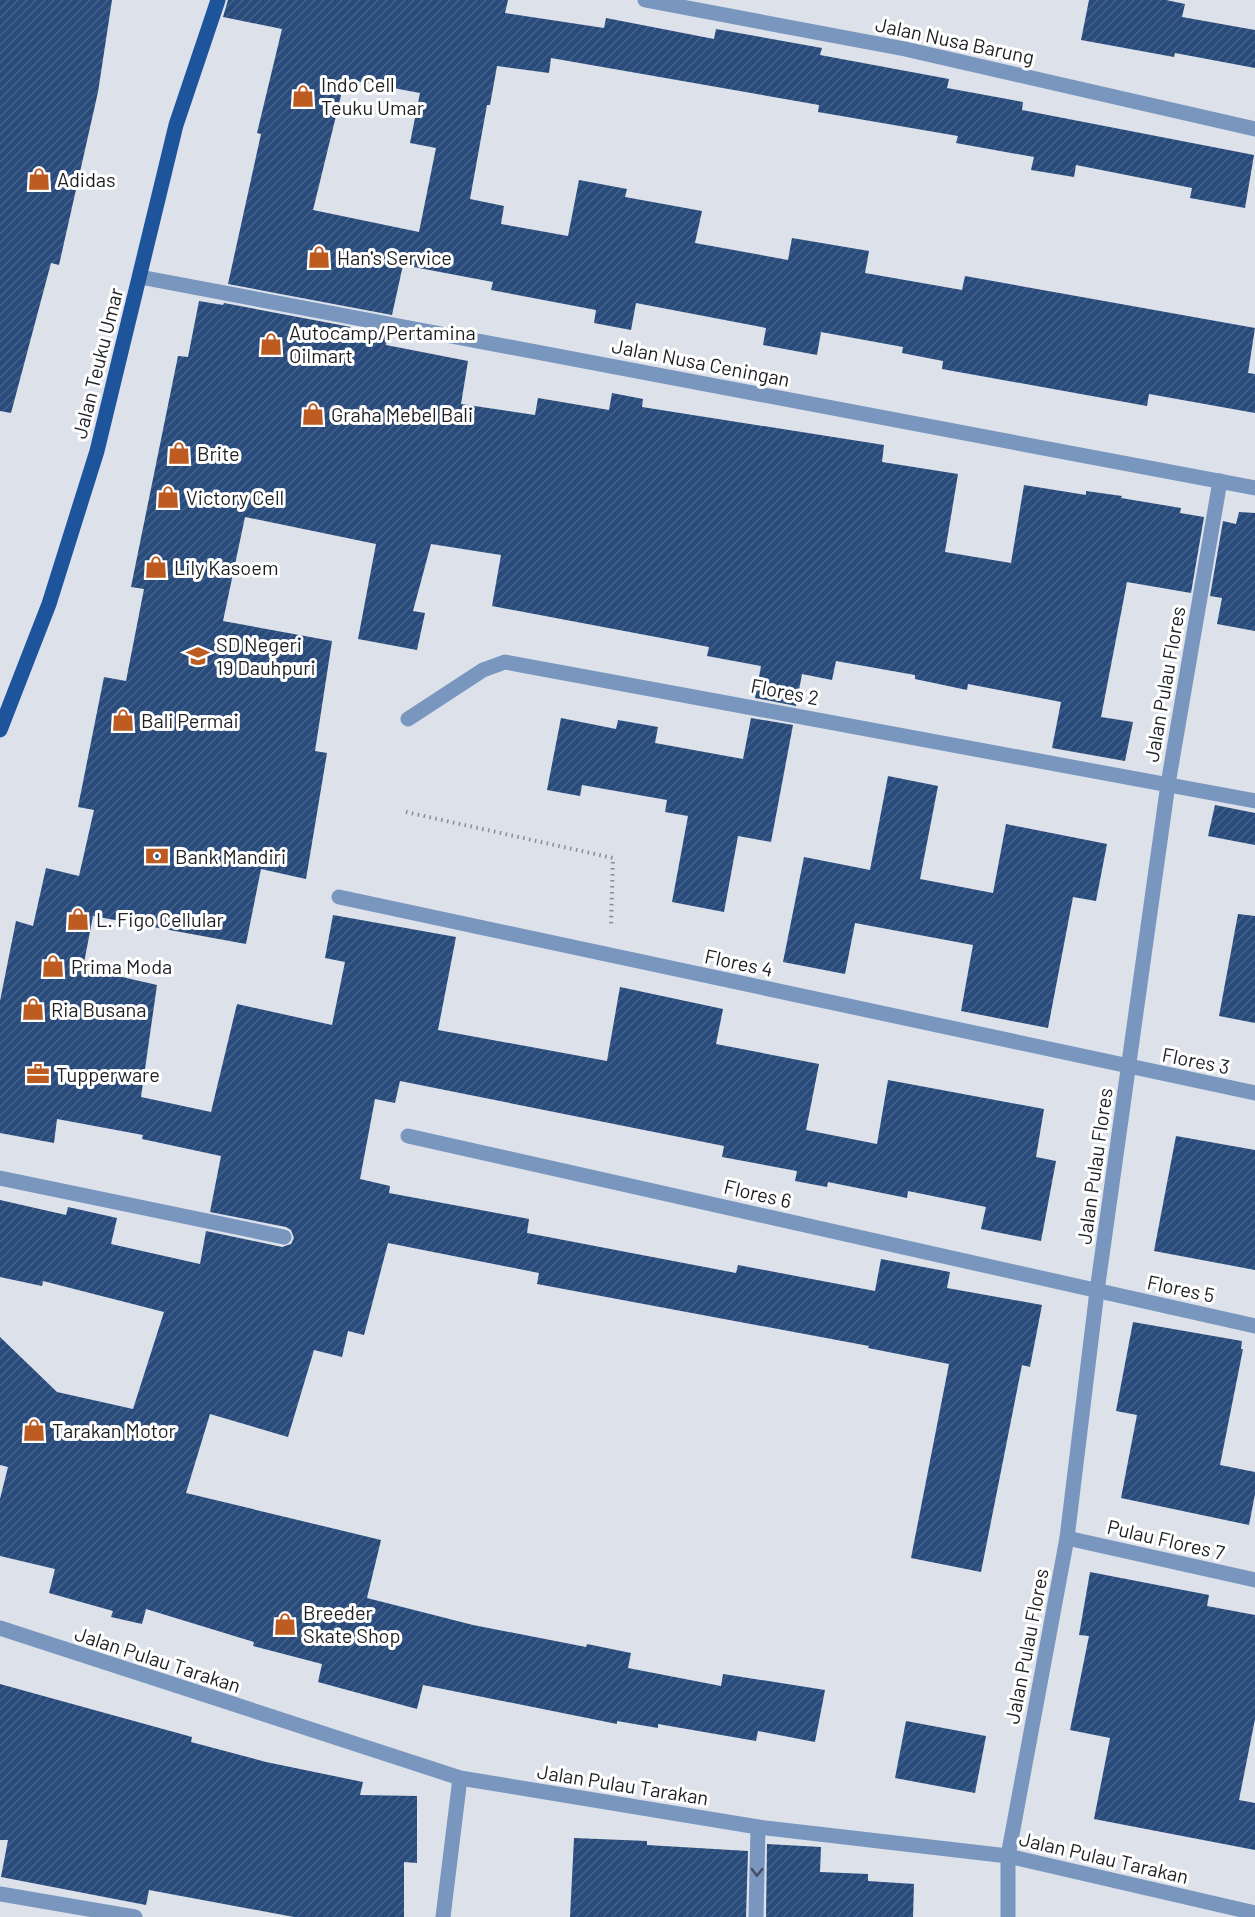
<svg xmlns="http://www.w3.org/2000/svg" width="1255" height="1917" font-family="Barlow,sans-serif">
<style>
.building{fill:url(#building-hatch);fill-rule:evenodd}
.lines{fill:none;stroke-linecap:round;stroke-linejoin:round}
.path{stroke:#898d93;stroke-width:4;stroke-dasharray:1.5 4.5;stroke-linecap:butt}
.minor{stroke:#7996be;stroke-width:15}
.major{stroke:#1e549c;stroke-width:15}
.oneway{stroke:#424f60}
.labels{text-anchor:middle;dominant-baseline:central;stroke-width:6;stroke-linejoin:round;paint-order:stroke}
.street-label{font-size:20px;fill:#1d1f22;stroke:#fff}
.poi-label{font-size:20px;fill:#1d1f22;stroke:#fff;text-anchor:start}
</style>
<defs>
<pattern id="building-hatch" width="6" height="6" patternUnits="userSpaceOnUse" patternTransform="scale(1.5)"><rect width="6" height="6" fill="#284b7c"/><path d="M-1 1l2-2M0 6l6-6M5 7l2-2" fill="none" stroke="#456289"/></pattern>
</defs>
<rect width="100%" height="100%" fill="#dce1ea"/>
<g class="building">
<path d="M0 0H112L98 92 59 265 51 263 11 413 0 411Z"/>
<path d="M228 0H508L505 13 604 28 606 18 714 39 716 29 822 48 820 55 949 79 947 88 1023 102 1022 110 1254 155 1245 208 1190 198 1192 188 1076 165 1074 177 1031 170 1034 157 956 143 958 136 818 112 819 105 551 58 549 73 497 66 490 105H487L470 199 504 206 501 224 568 236 579 180 627 189 625 197 702 211 695 243 788 260 792 238 869 251 865 273 962 290 965 276 1255 328 1248 373 1255 374V413L1149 394 1147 406 942 369 943 361 902 353 903 347 821 332 817 355 763 345 766 328 636 303 631 330 594 323 596 310 491 290 493 282 403 265 392 315 228 284 261 134 257 133 282 29 223 17ZM345 79 420 93 410 143 436 148 419 232 313 210Z"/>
<path d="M1089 0H1166L1185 4 1182 17 1255 30V68L1175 53 1174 57 1081 40Z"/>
<path d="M199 301 223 305 224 303 388 334 386 345 468 361 461 404 535 415 538 398 609 410 612 393 643 399 642 407 884 445 882 462 958 474 945 552 1011 563 1024 485 1086 495V491L1122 496 1121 498 1181 508 1180 513 1204 517 1191 593 1127 582 1101 717 1133 722 1125 761 1052 748 1061 702 968 684 967 690 915 679V675L836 661 832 680 802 674 796 706 755 698 761 666 707 656 709 647 492 606 501 555 431 544 413 611 425 613 417 650 358 639 376 544 245 517 223 621 332 641 315 751 327 753 306 879 261 869 246 944 93 916 83 968 157 985 141 1097 211 1112 237 1004 332 1025 345 962 325 958 333 915 456 937 438 1030 607 1061 620 987 723 1009 716 1044 819 1064 806 1130 877 1144 888 1080 1044 1109 1036 1157 1056 1161 1041 1241 981 1229 986 1207 908 1191 907 1198 828 1182 827 1187 795 1181 797 1171 722 1157 724 1146 400 1081 395 1103 375 1099 360 1179 390 1186 389 1193 529 1219 527 1233 736 1273 738 1265 875 1291 881 1259 950 1272 947 1288 1042 1305 1030 1367 1022 1365 981 1572 911 1558 949 1364 868 1348 869 1346 537 1284 539 1273 388 1243 364 1335 348 1331 342 1357 314 1350 288 1437 210 1414 186 1493 381 1540 367 1598 473 1625 586 1647 587 1644 631 1653 628 1668 721 1686 723 1674 825 1690 815 1742 758 1731 756 1741 658 1724V1728L617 1721V1724L423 1685 417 1709 318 1682 322 1664 253 1646 254 1642 146 1609 142 1624 111 1617 113 1611 49 1593 55 1569 0 1556V1499L8 1467 0 1465V1337L57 1392 133 1409 164 1312 43 1281 42 1286 0 1277V1200L66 1215 68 1207 117 1218 111 1244 200 1264 206 1231 282 1247 291 1244 294 1238 291 1230 286 1227 210 1212 221 1156 142 1139 143 1135 57 1119 54 1143 0 1133V1001L16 921 33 926 46 868 79 876 94 810 78 807 104 677 126 681 144 589 131 587 178 356 188 357Z"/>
<path d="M1239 512 1255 513V631L1217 624 1222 598 1210 596 1223 521 1236 524Z"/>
<path d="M561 718 616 729 618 720 658 727 655 743 743 759 751 718 793 725 771 842 738 836 724 912 672 902 688 816 665 812 667 800 582 785 580 796 547 790Z"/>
<path d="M888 776 938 786 920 879 993 893 1006 824 1107 844 1096 901 1073 897 1048 1028 961 1011 973 945 855 923 845 974 783 962 804 857 870 870Z"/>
<path d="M1215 805 1255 813V845L1208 836Z"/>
<path d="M1238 914 1255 916V1023L1219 1016Z"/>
<path d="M1176 1136 1255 1150V1270L1154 1251Z"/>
<path d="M1133 1322 1242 1341 1241 1349H1243L1220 1465 1255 1472V1494L1249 1525 1121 1498 1137 1415 1116 1411Z"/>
<path d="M1090 1572 1209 1595 1207 1606 1255 1615V1719L1239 1800 1255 1803V1850L1094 1819 1110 1738 1070 1730 1089 1636 1079 1635Z"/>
<path d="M0 1684 192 1737 191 1742 266 1762 363 1782 360 1795 417 1796V1863L404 1862V1917H294L149 1890 146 1905 1 1877 8 1840H0Z"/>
<path d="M906 1721 986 1736 975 1793 895 1778Z"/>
<path d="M574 1838 647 1841V1845L748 1851 746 1917H570Z"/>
<path d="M767 1844 821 1847 820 1872 868 1874V1881L914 1884 913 1917H766Z"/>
</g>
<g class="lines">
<path class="path" d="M406 812 613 858 611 925"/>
<g class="minor">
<path d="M645 0 905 49 1255 129"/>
<path d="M140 277 1255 488"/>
<path d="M408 719 483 670 505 662 1255 801"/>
<path d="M339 897 1255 1093"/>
<path d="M408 1136 1255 1326"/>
<path d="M0 1178 284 1237"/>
<path d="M1067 1538 1255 1580"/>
<path d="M0 1628 460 1778 758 1827 1008 1856 1255 1913"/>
<path d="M0 1894 135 1917"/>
<path d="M443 1917 460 1778"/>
<path d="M756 1917 758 1827"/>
<path d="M1008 1917V1856L1067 1538 1097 1291 1168 784 1220 481"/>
</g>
<path class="major" d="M0 730 49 604 97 451 176 125 218 0"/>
</g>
<defs><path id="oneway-chevron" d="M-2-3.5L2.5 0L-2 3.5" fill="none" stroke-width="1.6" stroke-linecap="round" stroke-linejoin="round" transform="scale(1.5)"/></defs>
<use class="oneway" href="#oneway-chevron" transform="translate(757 1872) rotate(91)"/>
<defs>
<g id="shop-bare" transform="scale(1.8)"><path d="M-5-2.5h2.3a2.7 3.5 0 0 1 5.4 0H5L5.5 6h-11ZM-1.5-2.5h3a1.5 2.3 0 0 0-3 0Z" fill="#be5b21" stroke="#fff" stroke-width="2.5" paint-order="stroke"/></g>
<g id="school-bare" transform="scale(1.8)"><path d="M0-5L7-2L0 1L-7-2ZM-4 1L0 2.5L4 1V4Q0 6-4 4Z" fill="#be5b21" stroke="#fff" stroke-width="2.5" paint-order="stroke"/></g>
<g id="bank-bare" transform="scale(1.8)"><path d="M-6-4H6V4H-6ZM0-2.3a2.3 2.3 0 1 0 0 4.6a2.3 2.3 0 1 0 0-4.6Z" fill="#be5b21" stroke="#fff" stroke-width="2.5" paint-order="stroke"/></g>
<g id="office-bare" transform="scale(1.8)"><path d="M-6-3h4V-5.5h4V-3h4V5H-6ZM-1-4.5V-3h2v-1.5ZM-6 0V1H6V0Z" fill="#be5b21" stroke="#fff" stroke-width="2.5" paint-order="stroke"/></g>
</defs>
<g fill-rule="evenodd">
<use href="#shop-bare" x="303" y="96"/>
<use href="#shop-bare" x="39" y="179"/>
<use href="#shop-bare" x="319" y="257"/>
<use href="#shop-bare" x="271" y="344"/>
<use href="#shop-bare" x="313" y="414"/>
<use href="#shop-bare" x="179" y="453"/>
<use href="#shop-bare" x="168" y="497"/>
<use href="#shop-bare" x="156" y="567"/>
<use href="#school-bare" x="198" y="656"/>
<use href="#shop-bare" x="123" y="720"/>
<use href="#bank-bare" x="157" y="856"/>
<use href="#shop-bare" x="78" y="919"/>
<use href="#shop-bare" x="53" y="966"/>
<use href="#shop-bare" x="33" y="1009"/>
<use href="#office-bare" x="38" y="1074"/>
<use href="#shop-bare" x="34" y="1430"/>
<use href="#shop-bare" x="285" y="1624"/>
</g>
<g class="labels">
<g class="street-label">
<text transform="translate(955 40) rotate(12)">Jalan Nusa Barung</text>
<text transform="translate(701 362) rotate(11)">Jalan Nusa Ceningan</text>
<text transform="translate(97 363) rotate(-76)">Jalan Teuku Umar</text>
<text transform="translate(1164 684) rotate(-80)">Jalan Pulau Flores</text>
<text transform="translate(785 691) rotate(11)">Flores 2</text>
<text transform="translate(739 962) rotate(12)">Flores 4</text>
<text transform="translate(1196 1060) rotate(11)">Flores 3</text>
<text transform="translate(1094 1166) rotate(-82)">Jalan Pulau Flores</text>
<text transform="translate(758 1193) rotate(13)">Flores 6</text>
<text transform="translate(1181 1288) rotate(12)">Flores 5</text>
<text transform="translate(1166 1539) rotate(13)">Pulau Flores 7</text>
<text transform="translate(1026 1646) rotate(-79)">Jalan Pulau Flores</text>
<text transform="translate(158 1659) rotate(18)">Jalan Pulau Tarakan</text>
<text transform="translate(623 1784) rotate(9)">Jalan Pulau Tarakan</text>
<text transform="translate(1104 1857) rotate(13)">Jalan Pulau Tarakan</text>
</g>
<g class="poi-label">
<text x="321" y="84">Indo Cell<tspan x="321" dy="23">Teuku Umar</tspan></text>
<text x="57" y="179">Adidas</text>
<text x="337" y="257">Han's Service</text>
<text x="289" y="332">Autocamp/Pertamina<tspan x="289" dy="23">Oilmart</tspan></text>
<text x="331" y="414">Graha Mebel Bali</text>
<text x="197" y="453">Brite</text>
<text x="186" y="497">Victory Cell</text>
<text x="174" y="567">Lily Kasoem</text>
<text x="216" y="644">SD Negeri<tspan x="216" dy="23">19 Dauhpuri</tspan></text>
<text x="141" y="720">Bali Permai</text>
<text x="175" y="856">Bank Mandiri</text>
<text x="96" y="919">L. Figo Cellular</text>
<text x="71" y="966">Prima Moda</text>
<text x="51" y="1009">Ria Busana</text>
<text x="56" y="1074">Tupperware</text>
<text x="52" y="1430">Tarakan Motor</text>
<text x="303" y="1612">Breeder<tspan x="303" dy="23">Skate Shop</tspan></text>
</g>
</g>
</svg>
